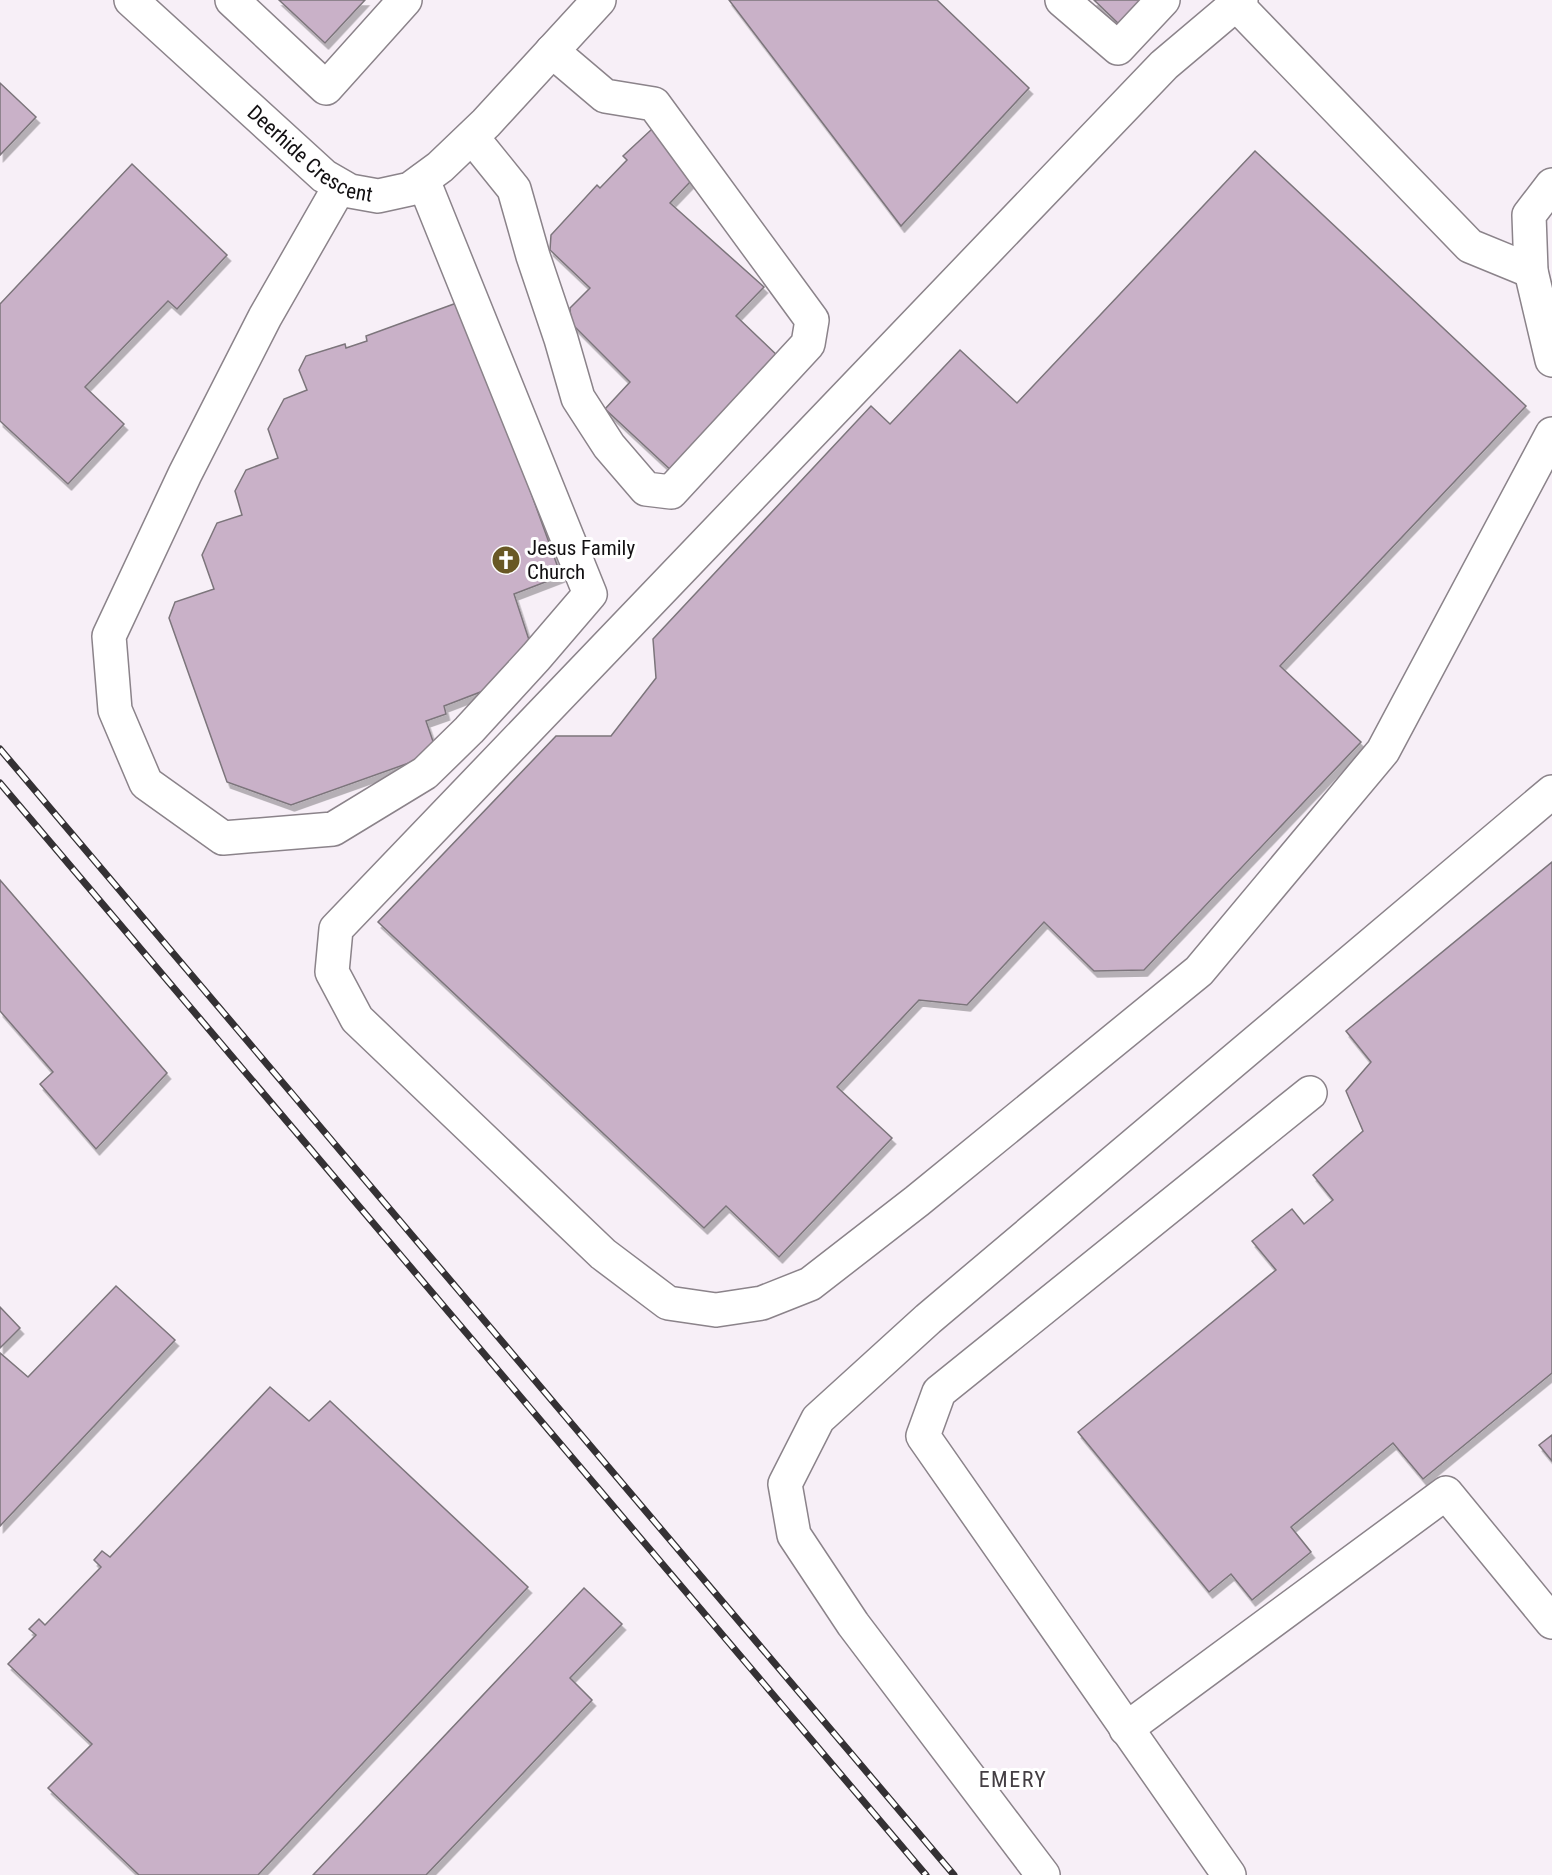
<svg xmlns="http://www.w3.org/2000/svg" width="1552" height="1875" font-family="'Roboto Condensed',sans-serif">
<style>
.building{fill:#c9b1c8;stroke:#7c757b;stroke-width:1.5;filter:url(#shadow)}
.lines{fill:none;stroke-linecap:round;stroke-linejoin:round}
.minor-casing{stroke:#8b838a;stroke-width:36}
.minor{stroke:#fff;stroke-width:33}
.rail-casing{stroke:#343134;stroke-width:7}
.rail{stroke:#fff;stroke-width:4.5;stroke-dasharray:14;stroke-linecap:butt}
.labels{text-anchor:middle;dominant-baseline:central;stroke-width:6;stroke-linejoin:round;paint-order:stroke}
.street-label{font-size:21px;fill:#121012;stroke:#fff}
.poi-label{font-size:21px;fill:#121012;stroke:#fff;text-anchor:start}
.neighbourhood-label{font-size:22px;letter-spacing:1.5px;fill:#443e43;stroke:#fff}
</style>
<defs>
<filter id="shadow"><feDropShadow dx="3.5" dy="6" stdDeviation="0" flood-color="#0004"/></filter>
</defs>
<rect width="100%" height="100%" fill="#f7eff7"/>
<g class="building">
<path d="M279 0H365L325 43Z"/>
<path d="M729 0H937L1029 88 901 226Z"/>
<path d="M1094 0H1146L1121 26Z"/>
<path d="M0 83 36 117 0 155Z"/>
<path d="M652 129 691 181 670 203 764 287 736 316 782 360 675 474 605 409 630 382 571 323 570 308 590 288 550 250 551 235 597 185 600 188 627 160 623 156Z"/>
<path d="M1255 151 1526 406 1280 666 1361 742 1144 970 1094 971 1044 922 967 1005 919 1000 837 1087 892 1138 779 1257 726 1206 704 1228 378 922 556 736H611L656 678 653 639 871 406 890 424 960 350 1017 403Z"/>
<path d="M132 164 227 255 177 309 168 301 85 387 124 424 68 484 0 421V304Z"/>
<path d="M462 301 561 576 514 594 530 643 483 691 444 706 446 714 426 721 437 753 291 805 227 782 169 618 175 602 214 589 202 555 217 523 242 515 235 491 246 470 278 458 268 429 284 399 307 390 299 370 306 356 345 344 346 348 367 341 366 336Z"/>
<path d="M1552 862V1373L1423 1479 1393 1443 1291 1527 1311 1552 1252 1600 1231 1574 1209 1592 1078 1432 1276 1270 1252 1241 1292 1209 1304 1224 1333 1200 1313 1175 1363 1131 1346 1091 1371 1062 1346 1031Z"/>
<path d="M0 880 167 1073 96 1149 40 1084 53 1072 0 1011Z"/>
<path d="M116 1286 175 1340 0 1526V1353L28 1377Z"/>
<path d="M0 1307 20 1328 0 1348Z"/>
<path d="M270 1387 309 1421 330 1401 528 1587 258 1875H139L48 1788 92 1744 8 1664 36 1635 29 1629 39 1619 45 1625 101 1567 94 1560 102 1551 110 1557Z"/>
<path d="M1552 1435V1461L1539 1445Z"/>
<path d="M584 1588 622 1624 570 1678 592 1700 508 1789 426 1875H313Z"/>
</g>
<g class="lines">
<g class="minor-casing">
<g id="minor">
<path id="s1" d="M131 0 324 176 350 191 378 196 410 189 440 167 486 123 599 0"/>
<path d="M232 0 326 88 405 0"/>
<path d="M1062 0 1118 48 1163 0"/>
<path d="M1241 0 1164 65 336 929 332 972 357 1019 603 1254 668 1303 716 1310 762 1303 810 1284 917 1201 1199 971 1383 751 1552 434"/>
<path d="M1236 4 1470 246 1531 271"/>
<path d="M472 137 514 189 533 256 561 339 578 398 609 446 646 489 671 492 808 344 812 320 654 104 605 96 552 51"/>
<path d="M1552 185 1529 215 1531 271 1552 360"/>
<path d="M340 186 265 317 185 474 109 636 115 710 146 783 223 838 333 829 425 773 469 730 536 657 590 594 423 180"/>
<path d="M1126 1729 1446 1493 1552 1622"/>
<path d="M1043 1875 853 1624 794 1535 785 1484 818 1419 928 1319 1552 792"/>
<path d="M1229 1875 923 1436 939 1392 1310 1093"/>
</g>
</g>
<use href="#minor" class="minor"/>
<g class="rail-casing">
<g id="rail">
<path d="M0 749 954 1875"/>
<path d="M0 783 926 1875"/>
</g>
</g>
<use href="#rail" class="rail"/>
</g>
<defs>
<g id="church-disc" transform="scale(1.5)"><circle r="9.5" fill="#695825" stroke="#fff"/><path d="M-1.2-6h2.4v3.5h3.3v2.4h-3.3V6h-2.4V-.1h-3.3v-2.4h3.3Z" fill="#fff"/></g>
</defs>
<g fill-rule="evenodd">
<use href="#church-disc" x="506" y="560"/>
</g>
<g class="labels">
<g class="street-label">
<text stroke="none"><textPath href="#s1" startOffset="238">Deerhide Crescent</textPath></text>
</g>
<g class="poi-label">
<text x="527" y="548">Jesus Family<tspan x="527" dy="24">Church</tspan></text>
</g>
<g class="neighbourhood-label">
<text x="1013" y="1779">EMERY</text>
</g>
</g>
</svg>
